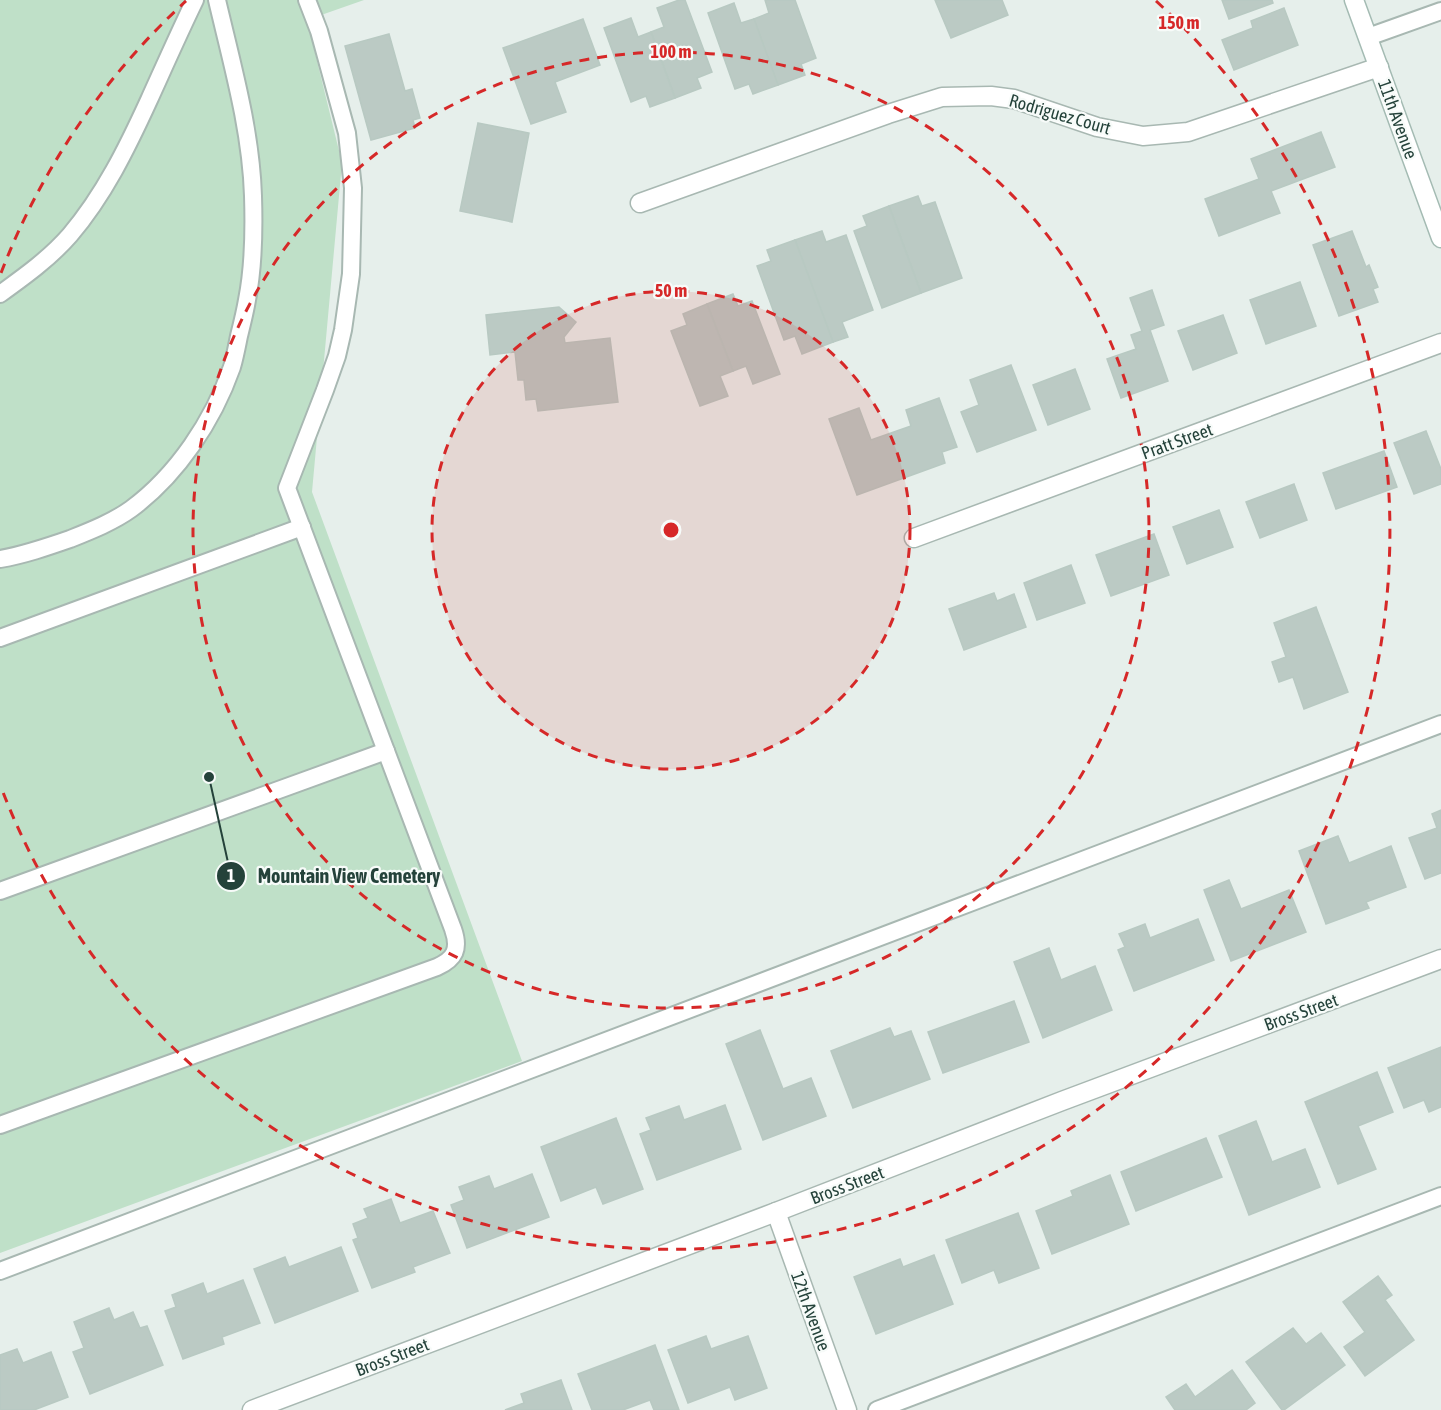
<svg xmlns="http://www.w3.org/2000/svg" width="1441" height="1410" font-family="'Asap Condensed',sans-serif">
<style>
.green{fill:#bfe0c8}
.building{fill:#bbcac4;stroke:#b8c9c2;stroke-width:1.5}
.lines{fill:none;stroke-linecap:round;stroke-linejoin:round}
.lane-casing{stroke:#a8b8b2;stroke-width:20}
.street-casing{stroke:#a8b8b2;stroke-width:21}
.secondary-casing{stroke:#a4bbb3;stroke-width:21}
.lane{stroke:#fff;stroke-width:16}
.street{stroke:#fff;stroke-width:18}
.secondary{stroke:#fff;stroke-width:18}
.ring{fill:none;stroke:#d62828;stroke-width:3;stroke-dasharray:10 8}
.labels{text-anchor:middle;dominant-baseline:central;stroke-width:4.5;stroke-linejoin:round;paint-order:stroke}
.street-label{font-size:18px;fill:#24423a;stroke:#f7fbf9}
.centre{fill:#d62828;stroke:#f7fbf9;stroke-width:3}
.ring-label{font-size:18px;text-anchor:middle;font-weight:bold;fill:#d62828;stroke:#f7fbf9;stroke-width:4.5;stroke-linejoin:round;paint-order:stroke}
.leader{fill:none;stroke:#24423a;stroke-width:2}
.callout-dot{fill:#24423a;stroke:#f7fbf9;stroke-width:2}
.mark-label{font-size:18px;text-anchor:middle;font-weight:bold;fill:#fff}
.callout-label{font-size:20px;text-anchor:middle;font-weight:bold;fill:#24423a;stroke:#f7fbf9;stroke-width:4.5;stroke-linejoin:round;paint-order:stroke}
</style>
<rect width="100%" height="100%" fill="#e6efeb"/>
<path class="green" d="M0 0H364L307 20 342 163 312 492 522 1061 0 1253Z"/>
<g class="building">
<path d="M679 0H685L712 72 697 78 701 88 675 98 651 32 664 27 657 8Z"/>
<path d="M765 0H795L816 58 801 64 805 75 778 85 754 19 769 13Z"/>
<path d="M935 0H1002L1008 15 951 38Z"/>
<path d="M1222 0H1272L1273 3 1229 19Z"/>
<path d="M734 3 741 23 754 19 778 85 753 94 749 84 735 89 708 13Z"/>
<path d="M1284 8 1298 45 1234 70 1222 40 1253 28 1251 21Z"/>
<path d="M631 18 638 37 651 32 675 98 650 107 646 96 631 102 604 28Z"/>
<path d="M583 19 600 65 555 82 566 112 531 124 503 48Z"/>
<path d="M389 34 405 91 412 89 420 118 413 120 415 128 371 140 345 46Z"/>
<path d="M478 123 529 133 512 222 460 211Z"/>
<path d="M1321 132 1335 167 1271 191 1280 213 1219 236 1205 199 1259 179 1251 159Z"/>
<path d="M918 196 922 206 935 202 962 278 921 293 889 206Z"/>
<path d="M889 206 921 293 882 308 854 231 867 226 863 216Z"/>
<path d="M822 231 826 242 846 235 873 310 842 322 848 337 833 342 795 240Z"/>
<path d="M1352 231 1366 267 1369 265 1378 287 1373 289 1378 302 1339 316 1313 245Z"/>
<path d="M795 240 833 342 802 354 795 336 784 340 757 266 771 261 767 250Z"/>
<path d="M1300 282 1316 326 1266 344 1250 300Z"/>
<path d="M1152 290 1164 325 1150 330 1168 381 1121 398 1107 359 1136 349 1131 335 1142 331 1130 298Z"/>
<path d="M733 294 738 306 752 301 780 374 753 384 746 366 733 371 707 304Z"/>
<path d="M707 304 733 371 720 376 728 396 700 406 671 331 687 325 683 314Z"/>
<path d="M559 307 576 322 564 337 565 343 610 338 618 402 538 411 536 399 526 400 524 380H518L515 352 490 355 486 315Z"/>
<path d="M1223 315 1237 353 1193 370 1178 331Z"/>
<path d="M1011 365 1036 430 977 452 961 412 979 405 970 380Z"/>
<path d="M1075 369 1090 409 1048 425 1033 385Z"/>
<path d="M939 398 957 447 942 452 945 463 857 495 829 419 859 408 871 440 911 426 906 410Z"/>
<path d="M1426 431 1441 469V484L1414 494 1394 443Z"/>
<path d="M1384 451 1397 487 1336 509 1323 473Z"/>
<path d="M1294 484 1307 520 1260 538 1246 502Z"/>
<path d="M1219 510 1233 547 1187 564 1173 527Z"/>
<path d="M1154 534 1169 575 1111 596 1096 555Z"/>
<path d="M1071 565 1085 603 1037 620 1024 583Z"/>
<path d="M994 593 997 601 1014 594 1026 627 964 650 949 609Z"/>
<path d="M1316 607 1348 692 1304 709 1293 677 1279 682 1272 662 1286 657 1274 623Z"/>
<path d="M1441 810V873L1425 879 1409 838 1437 828 1432 814Z"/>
<path d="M1338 836 1349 863 1391 846 1406 887 1366 902 1369 908 1326 924 1299 851Z"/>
<path d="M1229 880 1241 909 1289 890 1306 932 1231 961 1204 890Z"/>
<path d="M1198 919 1214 960 1134 991 1118 950 1125 947 1119 934 1145 924 1150 938Z"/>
<path d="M1049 948 1061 980 1095 966 1112 1010 1043 1038 1014 962Z"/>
<path d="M1014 1001 1029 1042 943 1073 928 1032Z"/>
<path d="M890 1028 894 1037 911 1031 930 1079 853 1108 831 1051Z"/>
<path d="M760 1030 783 1089 811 1078 826 1116 763 1140 726 1044Z"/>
<path d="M1441 1047V1107L1429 1112 1424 1100 1404 1108 1388 1068Z"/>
<path d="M1377 1072 1393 1112 1358 1126 1376 1169 1338 1184 1305 1102Z"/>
<path d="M725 1105 741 1149 657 1180 640 1134 651 1130 646 1118 679 1106 684 1120Z"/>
<path d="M616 1118 643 1189 603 1204 596 1187 561 1201 541 1147Z"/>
<path d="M1256 1121 1272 1162 1305 1149 1320 1187 1249 1215 1219 1136Z"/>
<path d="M1206 1138 1222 1177 1136 1211 1121 1172Z"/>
<path d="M532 1174 549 1217 467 1248 451 1205 464 1200 459 1187 489 1176 494 1189Z"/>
<path d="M1110 1175 1129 1224 1052 1254 1036 1211 1073 1196 1071 1191Z"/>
<path d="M391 1199 400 1223 433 1211 450 1253 413 1267 415 1272 372 1288 353 1240 358 1238 353 1224 368 1218 364 1209Z"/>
<path d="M1018 1213 1039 1268 999 1283 994 1270 962 1283 946 1240Z"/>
<path d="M341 1247 358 1291 275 1323 254 1269 285 1257 289 1267Z"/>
<path d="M934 1255 953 1304 876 1334 854 1277 900 1259 903 1267Z"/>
<path d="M1378 1276 1392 1295 1385 1300 1414 1340 1365 1376 1344 1347 1365 1332 1343 1302Z"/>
<path d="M243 1280 260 1323 222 1337 224 1344 183 1359 165 1311 176 1307 172 1295 203 1283 207 1294Z"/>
<path d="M109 1308 114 1320 133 1312 140 1328 147 1326 163 1365 90 1394 73 1352 84 1348 74 1322Z"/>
<path d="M1293 1328 1306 1344 1321 1333 1345 1365 1284 1410H1282L1246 1362Z"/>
<path d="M706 1336 711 1349 748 1336 767 1388 735 1400 730 1387 688 1403 668 1350Z"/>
<path d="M655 1345 679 1410H654L650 1400 623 1410H592L578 1374Z"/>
<path d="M17 1349 23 1363 51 1352 68 1397 34 1410H0V1355Z"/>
<path d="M1232 1370 1255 1403 1246 1410H1175L1166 1397 1186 1384 1195 1397Z"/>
<path d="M561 1380 572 1410H505L524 1403 521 1394Z"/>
</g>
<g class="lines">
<g class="lane-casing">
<g id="lane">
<path d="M1368 37 1441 11"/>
<path d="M0 294C25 276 50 258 70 235 104 195 127 148 149 100 164 67 179 33 195 0"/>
<path d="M0 559C24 555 47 547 70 539 90 531 113 522 131 509 177 475 213 421 232 367 235 357 237 346 239 336 242 324 245 312 247 300 253 270 254 227 253 196 251 130 232 64 217 0"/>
<path d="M0 638 302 527"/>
<path d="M0 891 386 751"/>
<path d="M0 1125 437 967C455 959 460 949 453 929L287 488 325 390 337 356 343 330 351 274 353 188 347 133 319 31 307 0"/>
<path d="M0 1271 1441 724"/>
<path d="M877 1410 1441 1196"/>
</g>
</g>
<g class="street-casing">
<g id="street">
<path d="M640 203 888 114 942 97 991 96 1014 99 1097 127 1143 136 1188 132 1379 67"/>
<path d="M914 538 1441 343"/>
<path d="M776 1212 847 1410"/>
<path d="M252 1410 776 1212 1062 1101 1441 959"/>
</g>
</g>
<g class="secondary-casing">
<path id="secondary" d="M1354 0 1441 238"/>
</g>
<use href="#lane" class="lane"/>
<use href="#street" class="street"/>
<use href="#secondary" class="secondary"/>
</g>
<circle cx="671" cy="530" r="239" fill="#d62828" fill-opacity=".12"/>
<g class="ring">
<circle cx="671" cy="530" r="239"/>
<circle cx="671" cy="530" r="478"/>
<path d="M1 273A718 718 0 0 1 186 1M1156 1A718 718 0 1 1 1 787"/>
</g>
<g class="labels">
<g class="street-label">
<text transform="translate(1060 114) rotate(16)">Rodriguez Court</text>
<text transform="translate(1398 119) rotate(70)">11th Avenue</text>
<text transform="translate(1177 441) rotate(-20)">Pratt Street</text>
<text transform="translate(1301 1012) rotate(-20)">Bross Street</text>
<text transform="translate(847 1185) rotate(-21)">Bross Street</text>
<text transform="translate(811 1311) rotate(70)">12th Avenue</text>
<text transform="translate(392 1357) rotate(-21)">Bross Street</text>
</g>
</g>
<circle cx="671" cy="530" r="9" class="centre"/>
<g class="ring-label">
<text x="1179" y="29">150 m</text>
<text x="671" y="58">100 m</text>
<text x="671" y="297">50 m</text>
</g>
<path class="leader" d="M209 777L231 876"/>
<g class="callout-dot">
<circle cx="209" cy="777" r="6"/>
<circle cx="231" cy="876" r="15"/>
</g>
<g class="mark-label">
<text x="231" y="882">1</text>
</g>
<g class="callout-label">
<text x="349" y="883">Mountain View Cemetery</text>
</g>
</svg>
